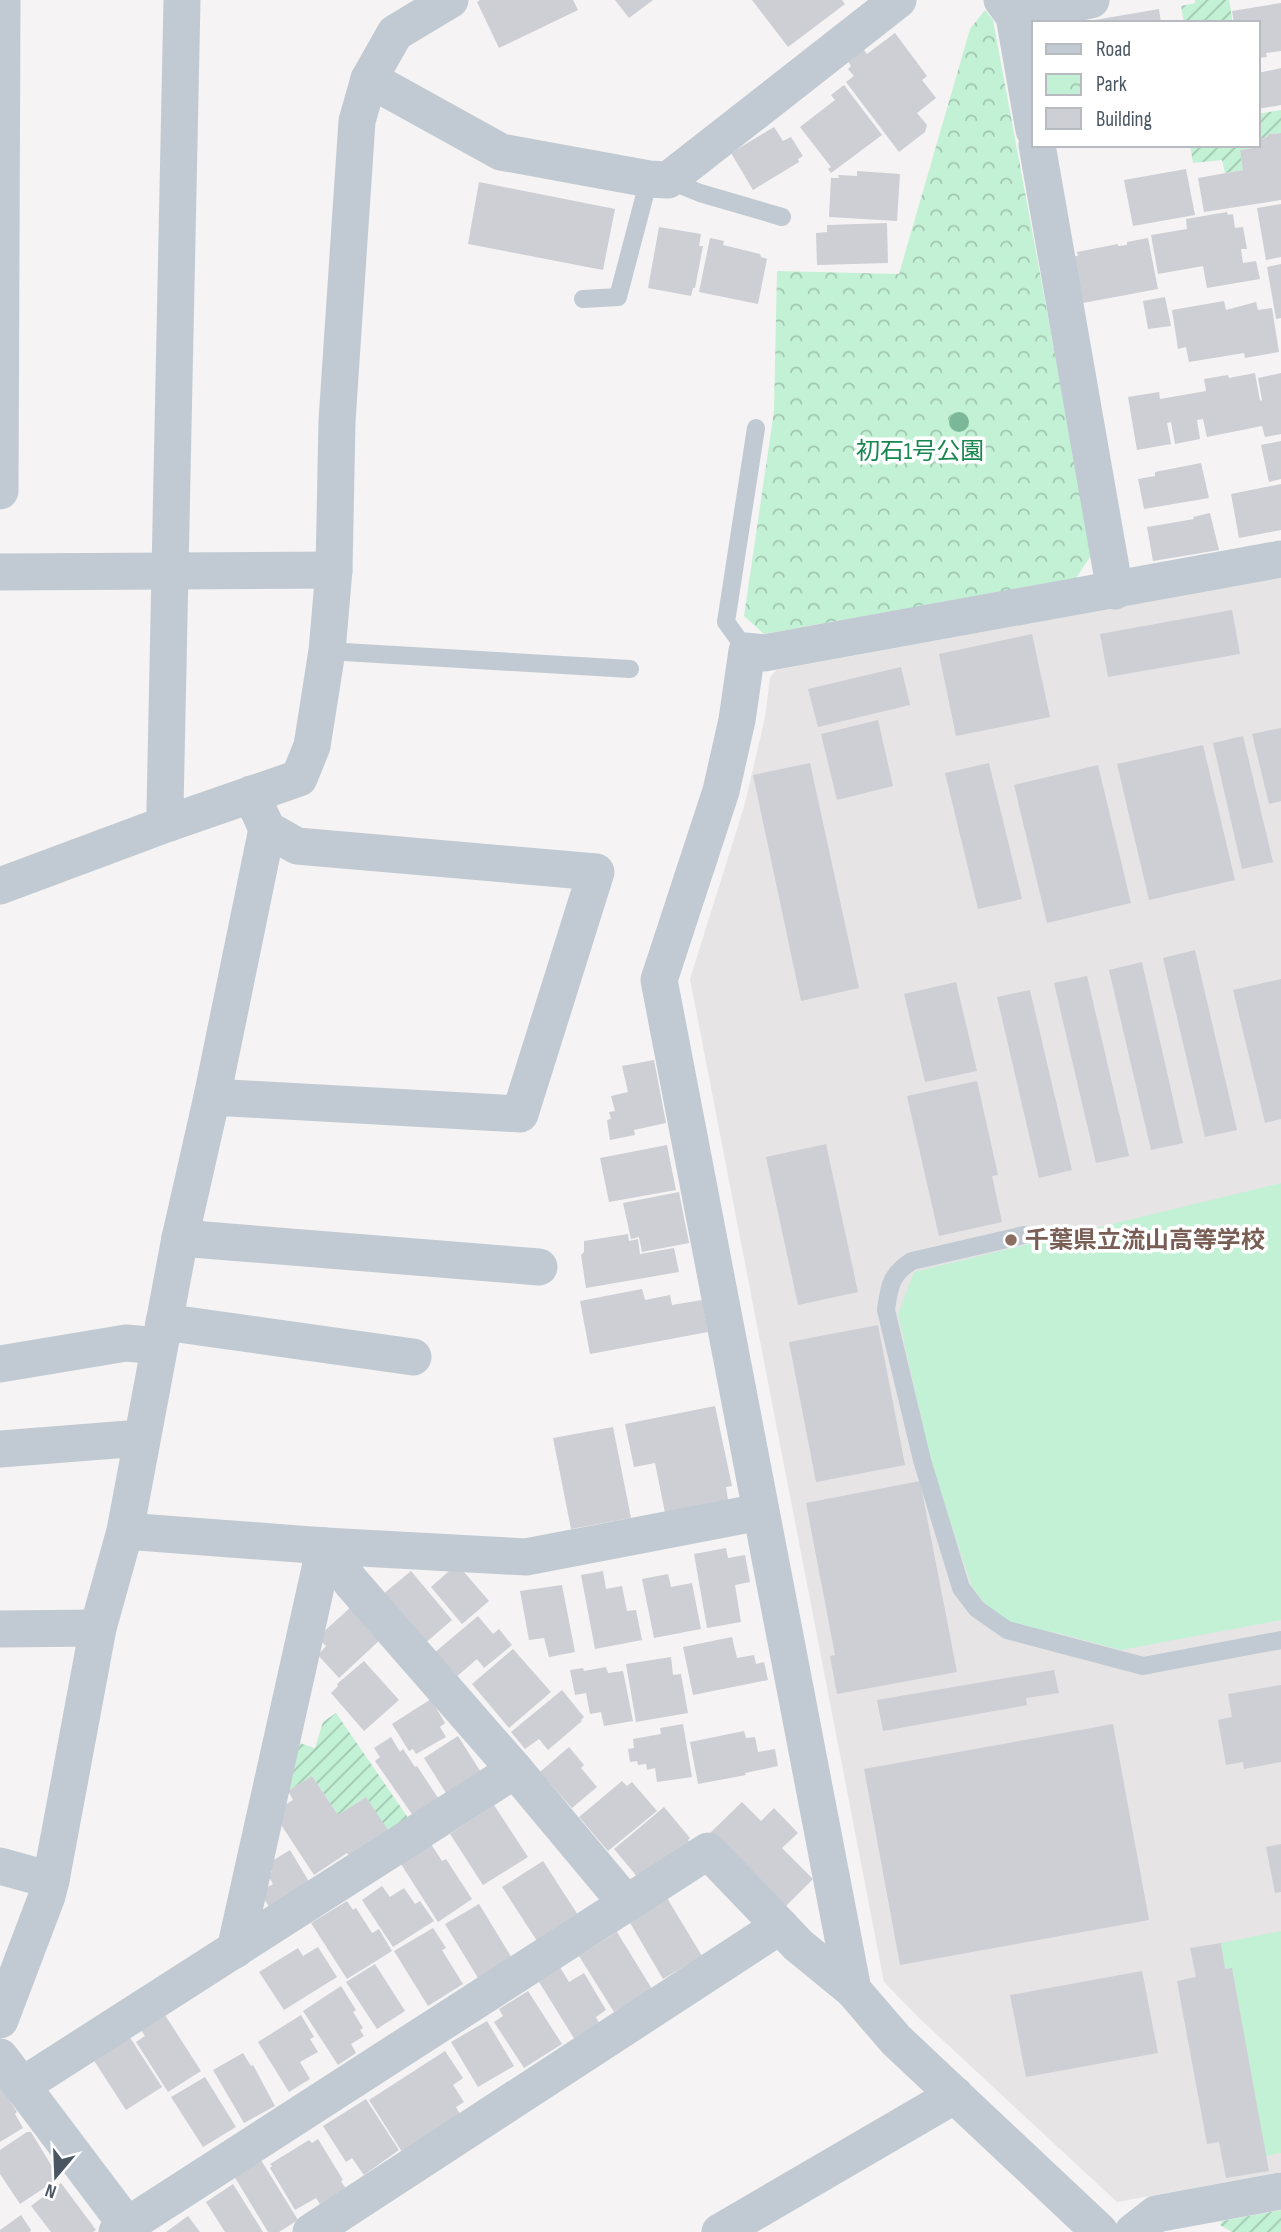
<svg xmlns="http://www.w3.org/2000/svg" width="1281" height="2232" font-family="'Sofia Sans Condensed','Noto Sans JP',sans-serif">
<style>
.education{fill:#e6e4e5}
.grass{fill:#c3f1d5}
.park{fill:url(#park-crowns)}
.garden{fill:url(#garden-furrows)}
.building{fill:#cdcfd5}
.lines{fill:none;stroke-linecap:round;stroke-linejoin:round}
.lane{stroke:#c1cad2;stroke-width:18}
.street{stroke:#c1cad2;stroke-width:37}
.tree{fill:#7bb799}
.education-dot{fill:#8d6e63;stroke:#fff;stroke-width:2.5}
.labels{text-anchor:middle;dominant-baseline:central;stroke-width:7;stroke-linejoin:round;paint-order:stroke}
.park-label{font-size:24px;fill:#17864f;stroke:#fff}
.education-label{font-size:24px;font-weight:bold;fill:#785e54;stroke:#fff;text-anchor:start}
</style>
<defs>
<pattern id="park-crowns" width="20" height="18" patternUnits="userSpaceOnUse" patternTransform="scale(1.75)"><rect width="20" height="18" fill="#c3f1d5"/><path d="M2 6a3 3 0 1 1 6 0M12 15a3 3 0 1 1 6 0" fill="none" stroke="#a0c6b0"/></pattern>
<pattern id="garden-furrows" width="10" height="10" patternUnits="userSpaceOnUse" patternTransform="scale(1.75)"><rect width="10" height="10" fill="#c3f1d5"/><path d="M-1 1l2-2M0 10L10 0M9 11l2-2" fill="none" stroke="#a0c6b0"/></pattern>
</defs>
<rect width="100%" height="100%" fill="#f5f3f3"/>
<path class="education" d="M1281 577V2172L1117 2202 919 2018 884 1982 690 979 744 807 765 718 770 678 776 670Z"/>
<g class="grass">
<path d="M1281 1183V1620L1121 1650 1061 1634 1000 1622 972 1587 931 1463 898 1314 914 1272Z"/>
<path d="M1281 1931V2153L1266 2156 1232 1969H1225L1221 1943Z"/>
</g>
<path class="park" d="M985 10 993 20 1092 554 1076 578 764 634 744 616 774 411 777 271 899 274 970 29Z"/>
<g class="garden">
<path d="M1195 0H1229L1233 23H1184L1181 6 1195 3Z"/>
<path d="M1281 110V133L1269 134 1267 137 1260 139 1261 147 1240 150 1243 170 1225 173 1222 160 1193 163 1190 145H1258V114Z"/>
<path d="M336 1713 411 1822 391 1836 366 1797 338 1815 312 1776 288 1791 293 1741 315 1748 323 1722Z"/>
<path d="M1281 2210V2232H1232L1220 2225 1222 2221Z"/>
</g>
<g class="building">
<path d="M480 0H573L578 10 499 48 477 2Z"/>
<path d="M615 0H653L629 18Z"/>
<path d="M752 0H842L845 4 788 47Z"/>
<path d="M1281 3V51L1266 53 1267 57 1258 58V23H1234L1232 11Z"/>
<path d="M1159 9 1161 23H1089V21Z"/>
<path d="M895 33 927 76 922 80 936 98 917 113 927 125 925 132 899 152 846 82 854 76 848 69 851 66 848 61 864 50 867 54Z"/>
<path d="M1281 68V105L1258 109V73Z"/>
<path d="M844 85 882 135 831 173 828 169 831 167 800 127 835 100 831 95Z"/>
<path d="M774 127 783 141 791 137 803 156 798 159 799 162 753 190 731 153Z"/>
<path d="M1281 133V200L1204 212 1198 178 1243 170 1240 150 1261 147 1260 139 1267 137 1269 134Z"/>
<path d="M1186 169 1195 215 1133 226 1124 180Z"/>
<path d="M857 171 900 174 897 221 829 217 831 178H839L838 175 857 176Z"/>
<path d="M479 182 615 209 603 270 468 244Z"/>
<path d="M1281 204V257L1266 260 1257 208Z"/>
<path d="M1227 212 1228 215 1233 214 1235 228 1243 227 1247 249H1241L1243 263 1256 261 1260 279 1207 288 1203 266 1158 274 1151 235 1187 229 1186 219Z"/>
<path d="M887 223 888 263 817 265 816 233 827 232V225Z"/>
<path d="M659 227 701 234 699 246H703L695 288H693L691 296 648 288Z"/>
<path d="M710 238 724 241 723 245 760 254 761 257 767 259 758 304 699 292Z"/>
<path d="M1148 238 1158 289 1083 303 1074 256H1078L1077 252 1118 244V246L1127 245V242Z"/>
<path d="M1281 264V318L1276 319 1267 267Z"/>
<path d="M1165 297 1171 326 1148 329 1143 301Z"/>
<path d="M1224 301 1226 310 1256 302 1258 310 1272 308 1279 352 1245 358 1244 353 1189 362 1186 347 1178 349 1172 310Z"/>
<path d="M1255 373 1260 401 1262 400 1258 378 1281 373V434L1265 437 1262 426 1207 437 1203 419 1197 420 1200 439 1175 444 1171 422 1167 423 1171 444 1137 450 1128 397 1159 392 1160 399 1206 391 1204 379 1228 375 1229 378Z"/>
<path d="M1281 441V479L1269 482 1261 445Z"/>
<path d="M1201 463 1209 498 1144 509 1138 479 1155 476V472Z"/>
<path d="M1281 484V530L1239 538 1231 494Z"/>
<path d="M1210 513 1219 550 1153 561 1147 527 1194 519 1193 517Z"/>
<path d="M1232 610 1240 654 1108 677 1100 634Z"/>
<path d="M1032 634 1050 717 956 736 939 654Z"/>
<path d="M901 667 910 705 818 727 808 689Z"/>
<path d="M878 720 893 786 837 800 821 734Z"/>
<path d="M1281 728V801L1269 804 1252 734Z"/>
<path d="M1243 736 1273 862 1242 869 1213 743Z"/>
<path d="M1203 745 1235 880 1149 900 1117 764Z"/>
<path d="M810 763 859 988 801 1001 753 775Z"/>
<path d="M989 763 1022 899 978 909 945 773Z"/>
<path d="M1098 765 1131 903 1047 923 1014 785Z"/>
<path d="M1195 950 1237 1130 1205 1137 1163 958Z"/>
<path d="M1142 962 1183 1143 1151 1150 1109 970Z"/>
<path d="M1087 976 1129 1156 1096 1163 1054 983Z"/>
<path d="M1281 979V1119L1265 1123 1233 990Z"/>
<path d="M956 982 977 1071 925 1082 904 994Z"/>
<path d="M1030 990 1072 1170 1039 1178 997 997Z"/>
<path d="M654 1060 666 1123 634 1130 635 1135 610 1140 607 1120 611 1119 609 1112 615 1111 611 1096 628 1092 622 1066Z"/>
<path d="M977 1081 998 1175 992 1176 1002 1222 939 1236 907 1096Z"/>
<path d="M826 1144 858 1292 798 1305 766 1157Z"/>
<path d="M667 1145 676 1190 609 1202 600 1158Z"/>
<path d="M679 1192 689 1243 642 1252 639 1237 631 1239 623 1203Z"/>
<path d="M628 1234 629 1241 638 1239 640 1254 674 1248 679 1272 586 1288 581 1255 584 1252V1241Z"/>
<path d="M642 1289 645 1300 670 1295 672 1305 702 1300 708 1332 590 1354 580 1301Z"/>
<path d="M878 1325 905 1465 816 1482 789 1342Z"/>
<path d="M715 1406 732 1486 726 1487 728 1500 665 1513 655 1463 634 1467 625 1424Z"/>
<path d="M613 1427 631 1518 571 1529 553 1438Z"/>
<path d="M920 1481 957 1672 837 1694 830 1656 835 1655 806 1503Z"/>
<path d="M726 1548 728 1558 745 1555 750 1582 735 1585 741 1622 707 1628 694 1554Z"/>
<path d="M457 1564 489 1601 462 1624 431 1587Z"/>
<path d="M411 1571 452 1620 424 1644 382 1595Z"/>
<path d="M603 1571 606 1589 622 1586 627 1611 636 1610 642 1640 595 1649 581 1575Z"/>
<path d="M668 1574 671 1587 692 1583 701 1629 654 1638 642 1579Z"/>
<path d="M562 1585 575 1652 549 1657 544 1638 529 1640 520 1591Z"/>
<path d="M352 1606 382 1638 339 1678 318 1655 326 1646 321 1641 320 1635Z"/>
<path d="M478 1616 493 1634 499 1629 512 1645 484 1668 477 1659 455 1678 434 1653Z"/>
<path d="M732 1637 737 1658 754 1655 756 1664 764 1662 768 1680 693 1695 683 1647Z"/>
<path d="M513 1649 551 1692 509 1728 472 1684Z"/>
<path d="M671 1657 673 1675 681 1674 688 1713 636 1722 626 1664Z"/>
<path d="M364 1661 399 1700 364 1731 331 1693 338 1686 337 1684Z"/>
<path d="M606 1667 608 1673 623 1671 633 1721 604 1726 601 1712 590 1714 586 1693 575 1695 570 1670 583 1668 584 1671Z"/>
<path d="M1054 1670 1059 1693 1026 1698 1027 1705 883 1731 877 1700Z"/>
<path d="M1281 1685V1762L1244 1769 1243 1762 1226 1765 1218 1720 1232 1717 1228 1694Z"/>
<path d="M562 1690 584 1717 581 1720 582 1721 548 1750 539 1739 525 1749 511 1732Z"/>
<path d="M431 1699 445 1723 440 1727 446 1737 416 1754 413 1749 409 1751 392 1724Z"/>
<path d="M683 1724 692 1777 657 1782 655 1768 647 1770 646 1764 638 1765 637 1761 630 1762 628 1749 634 1748 633 1739 661 1734 660 1728Z"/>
<path d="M1113 1724 1149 1920 900 1965 864 1769Z"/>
<path d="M744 1731 746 1738 755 1737 758 1752 775 1749 778 1766 745 1773 746 1775 698 1784 690 1742Z"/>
<path d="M458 1736 482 1774 448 1796 424 1758Z"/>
<path d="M391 1737 400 1752 403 1749 415 1767 417 1766 440 1801 414 1817 375 1761 380 1757 374 1748Z"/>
<path d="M569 1747 584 1765 581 1768 597 1787 572 1808 540 1772Z"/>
<path d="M312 1776 338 1815 366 1797 390 1833 351 1858 347 1853 314 1875 278 1820 284 1816 280 1808 293 1800 288 1791Z"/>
<path d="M622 1781 627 1786 632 1782 657 1811 608 1851 579 1817Z"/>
<path d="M742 1802 761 1821 774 1808 798 1833 782 1848 813 1879 782 1910 708 1835Z"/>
<path d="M494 1805 528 1857 483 1885 450 1834Z"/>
<path d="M664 1807 690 1838 688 1840 690 1843 640 1880 614 1849Z"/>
<path d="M429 1841 442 1861 446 1859 472 1899 438 1922 401 1864Z"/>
<path d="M1281 1844V1892L1275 1893 1266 1847Z"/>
<path d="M290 1850 311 1885 271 1910 260 1892 273 1884 268 1875 272 1872 267 1864Z"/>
<path d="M543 1861 578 1915 537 1941 502 1887Z"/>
<path d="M382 1886 390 1897 404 1888 415 1904 420 1901 434 1921 393 1947 362 1900Z"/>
<path d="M667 1898 702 1956 663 1979 629 1921Z"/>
<path d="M347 1901 353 1910 356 1908 372 1933 379 1929 392 1951 347 1979 311 1923Z"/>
<path d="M479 1904 512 1958 478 1978 445 1924Z"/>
<path d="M433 1928 446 1948 442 1950 463 1984 428 2006 394 1951Z"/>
<path d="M617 1932 652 1989 614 2012 579 1956Z"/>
<path d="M1221 1943 1225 1969 1232 1968 1269 2171 1226 2178 1219 2142 1207 2144 1177 1981 1196 1977 1190 1948Z"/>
<path d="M318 1947 337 1977 284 2010 259 1972 298 1948 303 1956Z"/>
<path d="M375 1964 405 2011 377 2029 346 1982Z"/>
<path d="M558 1964 569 1982 584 1973 606 2010 596 2017 600 2025 575 2040 536 1977Z"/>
<path d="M1142 1971 1158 2053 1026 2077 1010 1995Z"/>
<path d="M341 1986 356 2010 353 2012 363 2028 360 2030 364 2036 351 2044 356 2053 338 2065 303 2011Z"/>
<path d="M528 1991 562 2044 524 2068 494 2022 503 2016 499 2009Z"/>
<path d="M165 2015 201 2071 168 2092 136 2042 145 2036 141 2030Z"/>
<path d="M301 2015 314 2037 310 2039 318 2052 300 2062 310 2079 289 2092 258 2042Z"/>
<path d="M487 2021 514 2066 478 2087 451 2042Z"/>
<path d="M129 2036 162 2087 126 2110 93 2059Z"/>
<path d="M445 2051 463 2078 453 2085 464 2102 456 2107 460 2114 402 2152 369 2100Z"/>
<path d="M243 2053 251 2066 253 2065 275 2106 244 2123 213 2070Z"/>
<path d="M205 2077 236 2127 203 2147 171 2097Z"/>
<path d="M0 2085 17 2112 15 2114 23 2128 0 2142Z"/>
<path d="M366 2099 399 2150 364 2175 352 2158 346 2162 323 2126Z"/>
<path d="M27 2132H31L59 2178 20 2204 0 2174V2150Z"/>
<path d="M318 2139 343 2180 341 2181 346 2189 320 2204 316 2198 295 2210 270 2168 272 2166 270 2164 309 2140 312 2143Z"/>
<path d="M261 2160 298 2220 279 2232H268L234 2176Z"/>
<path d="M61 2183 96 2230 93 2232H51L31 2206Z"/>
<path d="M233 2184 263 2232H225L206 2202Z"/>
<path d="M21 2215 31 2230 30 2232H0V2230Z"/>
<path d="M188 2216 200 2232H166Z"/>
</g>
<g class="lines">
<g class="lane">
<path d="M668 180 700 193 782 217"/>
<path d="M583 299 618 297 649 179"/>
<path d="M327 651 630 669"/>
<path d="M747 651 726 622 756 428"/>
<path d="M1024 1235 912 1261C891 1274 889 1286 886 1310L922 1460 961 1588 977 1609 1007 1630 1143 1666 1281 1640"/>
</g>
<g class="street">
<path d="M1002 0 1014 16 1034 130"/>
<path d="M1014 16 1091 0"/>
<path d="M369 79 501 152 649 179 668 180 898 0"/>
<path d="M1037 145 1115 591"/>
<path d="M0 491 2 0"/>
<path d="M0 572 334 570"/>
<path d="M169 823 165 809 182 0"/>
<path d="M0 886 169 823 299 778 312 746 327 651 334 570 337 421 357 121 369 79 395 33 450 0"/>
<path d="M212 1097 520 1114 596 872 297 846 267 829"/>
<path d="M180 1238 539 1267"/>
<path d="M164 1322 413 1357"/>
<path d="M0 1364 126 1343 159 1346"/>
<path d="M0 1449 141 1438"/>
<path d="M125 1531 325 1546 526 1557 760 1512"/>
<path d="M325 1546 351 1582 515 1770 626 1903"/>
<path d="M0 1629 98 1628"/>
<path d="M0 1866 51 1880"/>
<path d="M235 1950 325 1546"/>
<path d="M0 2020 47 1896 51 1880 98 1628 125 1531 180 1238 212 1097 267 829 251 794"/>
<path d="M0 2057 132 2232"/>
<path d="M23 2085 515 1770"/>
<path d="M117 2232 708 1851 780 1926"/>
<path d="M311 2232 780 1926 798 1945 853 1990"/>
<path d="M720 2232 955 2095"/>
<path d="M1100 2232 896 2040 853 1990 659 980 721 791 737 720 747 651 764 653 1281 559"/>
<path d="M1133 2232 1156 2214 1281 2191"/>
</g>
</g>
<circle class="tree" cx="959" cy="422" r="10"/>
<circle class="education-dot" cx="1011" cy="1240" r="7"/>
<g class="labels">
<g class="park-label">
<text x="920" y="451">初石1号公園</text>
</g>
<g class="education-label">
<text x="1025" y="1240">千葉県立流山高等学校</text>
</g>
</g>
<rect x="1032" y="21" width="228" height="126" fill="#ffffff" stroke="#b7bbc0" stroke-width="2"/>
<rect x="1046" y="44" width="35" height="10" fill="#c1cad2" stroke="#b7bbc0" stroke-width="2"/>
<text x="1096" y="56" font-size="21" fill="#4a5661">Road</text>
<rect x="1046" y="74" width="35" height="21" fill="url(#park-crowns)" stroke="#b7bbc0" stroke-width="2"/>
<text x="1096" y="91" font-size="21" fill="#4a5661">Park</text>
<rect x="1046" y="108" width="35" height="21" fill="#cdcfd5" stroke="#b7bbc0" stroke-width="2"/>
<text x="1096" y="126" font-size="21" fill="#4a5661">Building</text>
<g transform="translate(56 2176) rotate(199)" stroke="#ffffff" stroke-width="5" paint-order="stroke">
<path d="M0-5L12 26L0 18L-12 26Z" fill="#4a5661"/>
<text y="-10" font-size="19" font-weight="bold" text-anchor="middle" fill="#4a5661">N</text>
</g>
</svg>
